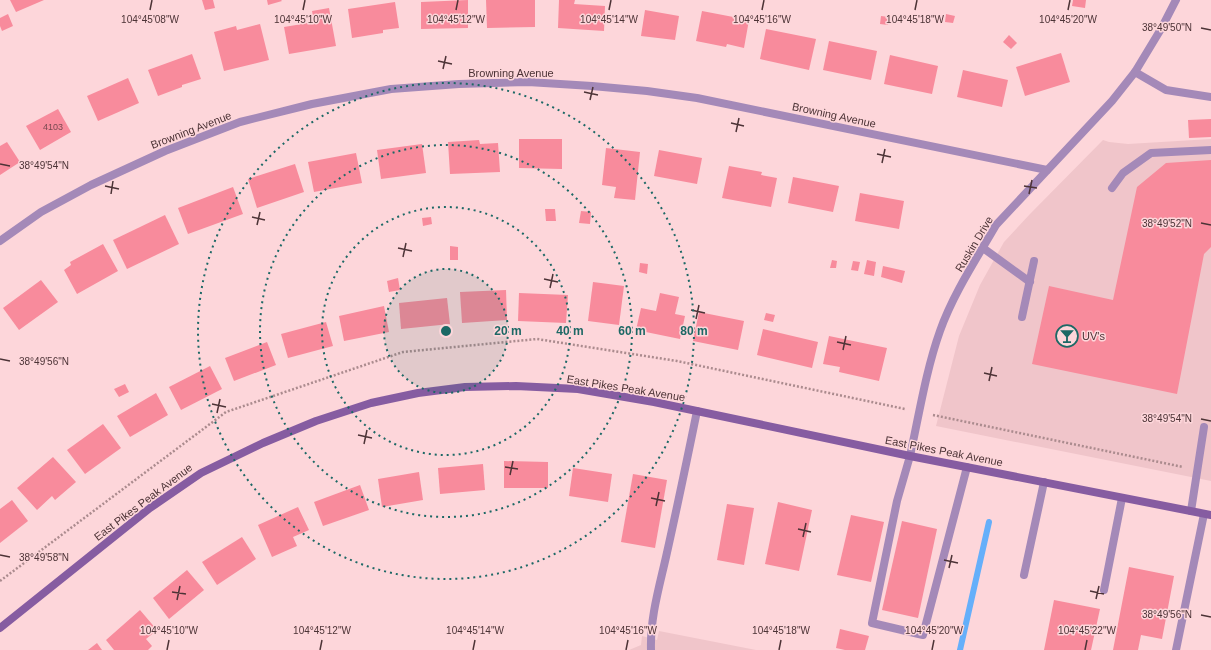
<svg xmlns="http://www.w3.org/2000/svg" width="1211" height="650" font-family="Helvetica,sans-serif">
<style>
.built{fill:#f0c5ca}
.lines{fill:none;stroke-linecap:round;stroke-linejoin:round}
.stream{stroke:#65affa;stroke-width:6}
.building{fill:#f88b9c}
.path{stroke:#ab8b8e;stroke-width:2.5;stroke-dasharray:2 2;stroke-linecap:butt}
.service{stroke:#a489b8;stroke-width:8}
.minor{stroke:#a489b8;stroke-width:8}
.secondary{stroke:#865ca1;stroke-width:8}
.ticks{fill:none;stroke:#4c3336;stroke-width:1.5}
.ring{fill:none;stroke:#1c6865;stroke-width:2;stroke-dasharray:2 4}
.labels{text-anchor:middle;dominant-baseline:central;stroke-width:3;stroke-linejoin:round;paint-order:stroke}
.number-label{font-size:9px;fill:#774950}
.street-label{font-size:11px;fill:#4c3336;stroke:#fdd6da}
.poi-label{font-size:11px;fill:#4c3336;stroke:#fdd6da;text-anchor:start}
.ticks-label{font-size:10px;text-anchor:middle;fill:#4c3336;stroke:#fdd6da;stroke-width:3;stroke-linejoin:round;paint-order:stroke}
.centre{fill:#1c6865;stroke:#fdd6da;stroke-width:2}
.ring-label{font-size:12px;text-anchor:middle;font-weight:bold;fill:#1c6865;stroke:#fdd6da;stroke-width:3;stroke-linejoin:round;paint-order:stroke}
</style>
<rect width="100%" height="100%" fill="#fdd6da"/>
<g class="built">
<path d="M1211 139V481L936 426 959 336 980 285 1004 242 1030 214 1103 140 1109 142 1128 144Z"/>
<path d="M659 631 756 650H629L641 645 642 636 657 640Z"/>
</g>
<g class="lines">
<path class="stream" d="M960 650 989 522"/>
</g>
<g class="building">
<path d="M10 0H44L16 12Z"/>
<path d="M202 0H213L215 8 205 10Z"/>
<path d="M267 0H281L282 1 268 5Z"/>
<path d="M468 0V28L421 29V2Z"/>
<path d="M486 0H535V27L487 28Z"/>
<path d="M559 0H575L574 4 605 6 604 31 558 28Z"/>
<path d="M1073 0H1086L1085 8 1072 6Z"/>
<path d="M395 2 399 28 383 30V33L352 38 348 9Z"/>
<path d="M329 8 336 46 289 54 284 27 314 22 312 11Z"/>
<path d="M645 10 679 16 675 40 641 36Z"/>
<path d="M702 11 749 20 744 48 727 44 726 47 696 41Z"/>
<path d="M8 14 13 26 2 31 0 26V18Z"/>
<path d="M946 14 955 16 953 23 945 22Z"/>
<path d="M881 16 889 17 888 25 880 24Z"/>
<path d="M260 24 269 60 224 71 214 32 236 26 237 30Z"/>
<path d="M766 29 816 39 809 70 760 59Z"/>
<path d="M1009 35 1017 43 1011 49 1003 42Z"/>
<path d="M829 41 877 51 871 80 823 70Z"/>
<path d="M1061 53 1070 82 1025 96 1016 67Z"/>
<path d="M192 54 201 79 182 85V87L158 96 148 70Z"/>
<path d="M890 55 938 66 932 94 884 84Z"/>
<path d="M963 70 1008 80 1002 107 957 97Z"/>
<path d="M128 78 139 103 98 121 87 96Z"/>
<path d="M58 109 71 132 40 150 26 126Z"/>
<path d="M1211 119V137L1189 138 1188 120Z"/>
<path d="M519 139H562V169L519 168Z"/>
<path d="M479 140 480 144 498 143 500 172 450 174 448 142Z"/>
<path d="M7 142 20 162 0 175V146Z"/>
<path d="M422 144 426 173 381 179 377 150Z"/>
<path d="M606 148 640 152 635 200 614 198 616 187 602 185Z"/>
<path d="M659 150 702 158 697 184 654 176Z"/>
<path d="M356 153 362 183 314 192 308 162Z"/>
<path d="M1211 160V247L1204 254 1177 394 1032 364 1049 286 1113 300 1137 187 1166 163Z"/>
<path d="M295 164 304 192 257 208 248 179Z"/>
<path d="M729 166 762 172 761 175 777 178 771 207 722 198Z"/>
<path d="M793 177 839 186 833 212 788 203Z"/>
<path d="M233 187 243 214 188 234 178 208Z"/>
<path d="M860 193 904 201 899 229 855 221Z"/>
<path d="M545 209H555L556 221H546Z"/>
<path d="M581 211 591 212 590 224 579 223Z"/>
<path d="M165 215 179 244 127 269 113 240Z"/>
<path d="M431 217 432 224 423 226 422 218Z"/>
<path d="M103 244 118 271 77 294 64 270 71 265 70 262Z"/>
<path d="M450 246 458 247V260H450Z"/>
<path d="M832 260 837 261 836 268H830Z"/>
<path d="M867 260 876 262 874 276 864 274Z"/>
<path d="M853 261 860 262 858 271 851 270Z"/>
<path d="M640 263 648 264 647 274 639 272Z"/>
<path d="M883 266 905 271 902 283 881 277Z"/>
<path d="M398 278 400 290 389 292 387 281Z"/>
<path d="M41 280 58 302 19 330 3 308Z"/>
<path d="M593 282 624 286 619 325 588 321Z"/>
<path d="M506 290 507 320 462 323 460 292Z"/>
<path d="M519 293 568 295 566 323 518 321Z"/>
<path d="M660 293 679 297 675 314 685 316 680 339 636 330 641 308 656 311Z"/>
<path d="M447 298 450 324 401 329 399 303Z"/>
<path d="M384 306 389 332 344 341 339 316Z"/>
<path d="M699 312 744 321 738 350 693 341Z"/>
<path d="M766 313 775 315 773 322 764 320Z"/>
<path d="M326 322 333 346 288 358 281 334Z"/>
<path d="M763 329 818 342 812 368 757 355Z"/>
<path d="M829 336 887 348 879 381 839 372 840 367 823 364Z"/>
<path d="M267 342 276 365 234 381 225 358Z"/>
<path d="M210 366 222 389 181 410 169 387Z"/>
<path d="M125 384 129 392 119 397 114 389Z"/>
<path d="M156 393 168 415 130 437 117 416Z"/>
<path d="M103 424 121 448 85 474 67 450Z"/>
<path d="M53 457 76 482 55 500 52 496 37 510 17 488Z"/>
<path d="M504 461 548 462V488H504Z"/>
<path d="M483 464 485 490 440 494 438 468Z"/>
<path d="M573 468 612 474 608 502 569 496Z"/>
<path d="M419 472 423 500 382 507 378 479Z"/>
<path d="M633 474 667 480 655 548 621 542Z"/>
<path d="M360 485 369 510 323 526 314 502Z"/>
<path d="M12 500 28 521 0 543V509Z"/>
<path d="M778 502 812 510 799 571 765 564Z"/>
<path d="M727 504 754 508 744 565 717 560Z"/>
<path d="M298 507 309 530 293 537 297 546 272 557 258 525Z"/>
<path d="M851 515 884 522 871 582 837 575Z"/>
<path d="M902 521 937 529 918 618 882 610Z"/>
<path d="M242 537 256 559 217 585 202 562Z"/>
<path d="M1129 567 1174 576 1162 639 1141 635 1138 650H1113Z"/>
<path d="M187 570 204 590 169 619 153 598Z"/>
<path d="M1054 600 1100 609 1091 650H1044Z"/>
<path d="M140 610 157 630 146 639 152 646 148 650H114L106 640Z"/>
<path d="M840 629 869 636 865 650H845L836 648Z"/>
<path d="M97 643 102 650H88Z"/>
</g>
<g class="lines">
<g class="path">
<path d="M933 415 1183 467"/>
<path d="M0 581 226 412 403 352 537 339 677 361 905 409"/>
</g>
<g class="service">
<path d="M1135 72 1166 90 1211 97"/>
<path d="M1112 188 1123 173 1151 153 1211 150"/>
<path d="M983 248 1030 282"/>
<path d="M1022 317 1034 261"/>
<path d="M910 456 897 501 872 623 923 635 967 467"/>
<path d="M1191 511 1204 427"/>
<path d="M1024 575 1044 482"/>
<path d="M1104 590 1122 498"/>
<path d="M651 650C650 618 659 588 666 557 677 508 687 460 697 411"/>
<path d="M1176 650 1204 514"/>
</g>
<g class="minor">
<path d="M0 241 41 212 91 185 165 151 240 122 312 104 391 89 459 84 528 82 592 86 647 91 697 98 1047 170"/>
<path d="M910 456C919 415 926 370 940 331 953 294 977 258 996 225L1112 101 1135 72 1161 29 1176 0"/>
</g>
<path class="secondary" d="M0 628 150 508 201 473 263 443 316 421 371 403 418 393 465 387 516 386 578 389 654 402 910 456 1211 515"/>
</g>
<path class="ticks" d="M150 10 152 0M303 10 305 0M456 10 458 0M609 10 611 0M762 10 764 0M915 10 917 0M1068 10 1070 0M1201 28 1211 30M438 61 452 64M443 69 446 56M584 92 598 95M590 100 593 87M731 123 744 126M736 132 739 118M877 154 891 157M882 163 885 149M0 164 10 166M105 186 119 189M1024 186 1037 188M111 194 113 181M1029 194 1032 180M252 217 265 220M1201 223 1211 225M257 225 260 212M398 248 412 251M403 257 406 243M544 279 558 282M550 288 553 274M691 310 705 313M696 319 699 305M837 342 851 345M843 350 846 336M0 359 10 361M984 373 997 376M989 381 992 367M212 404 226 407M217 413 220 399M1201 419 1211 421M358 435 372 438M364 444 367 430M505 467 518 469M510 475 513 461M651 498 665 501M656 506 659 492M798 529 811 532M803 537 806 523M0 555 10 557M944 560 958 563M949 568 952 555M1090 591 1104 594M172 592 186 594M1096 599 1099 586M177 600 180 586M1201 615 1211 617M167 650 169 640M320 650 322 640M473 650 475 640M626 650 628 640M779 650 781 640M932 650 934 640M1085 650 1087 640"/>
<circle cx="446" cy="331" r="62" fill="#1c6865" fill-opacity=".12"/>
<g class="ring">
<circle cx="446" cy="331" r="62"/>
<circle cx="446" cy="331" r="124"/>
<circle cx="446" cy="331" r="186"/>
<circle cx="446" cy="331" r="248"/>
</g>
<defs>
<g id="bar-ring" transform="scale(1.15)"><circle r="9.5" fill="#fdd6da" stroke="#1c6865" stroke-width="1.5"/><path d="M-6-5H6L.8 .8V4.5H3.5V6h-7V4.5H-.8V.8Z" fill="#1c6865"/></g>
</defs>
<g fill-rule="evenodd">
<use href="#bar-ring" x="1067" y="336"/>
</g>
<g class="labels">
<g class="number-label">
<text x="53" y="127">4103</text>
</g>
<g class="street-label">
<text x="511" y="73">Browning Avenue</text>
<text transform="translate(834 115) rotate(12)">Browning Avenue</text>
<text transform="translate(191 130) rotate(-21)">Browning Avenue</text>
<text transform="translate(974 244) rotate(-59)">Ruskin Drive</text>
<text transform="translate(626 388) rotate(9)">East Pikes Peak Avenue</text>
<text transform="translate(944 451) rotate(11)">East Pikes Peak Avenue</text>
<text transform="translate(143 502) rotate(-37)">East Pikes Peak Avenue</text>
</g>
<g class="poi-label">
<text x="1082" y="336">UV's</text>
</g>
</g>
<g class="ticks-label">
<text x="150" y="23">104°45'08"W</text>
<text x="303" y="23">104°45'10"W</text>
<text x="456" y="23">104°45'12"W</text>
<text x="609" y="23">104°45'14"W</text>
<text x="762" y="23">104°45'16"W</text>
<text x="915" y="23">104°45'18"W</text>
<text x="1068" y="23">104°45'20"W</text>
<text x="1167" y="31">38°49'50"N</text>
<text x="44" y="169">38°49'54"N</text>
<text x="1167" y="227">38°49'52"N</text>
<text x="44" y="365">38°49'56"N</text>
<text x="1167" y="422">38°49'54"N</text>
<text x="44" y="561">38°49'58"N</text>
<text x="1167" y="618">38°49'56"N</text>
<text x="169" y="634">104°45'10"W</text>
<text x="322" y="634">104°45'12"W</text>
<text x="475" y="634">104°45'14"W</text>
<text x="628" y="634">104°45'16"W</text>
<text x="781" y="634">104°45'18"W</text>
<text x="934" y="634">104°45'20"W</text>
<text x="1087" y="634">104°45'22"W</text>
</g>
<circle cx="446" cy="331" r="6" class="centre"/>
<g class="ring-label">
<text x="508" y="335">20 m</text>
<text x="570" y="335">40 m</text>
<text x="632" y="335">60 m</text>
<text x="694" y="335">80 m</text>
</g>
</svg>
